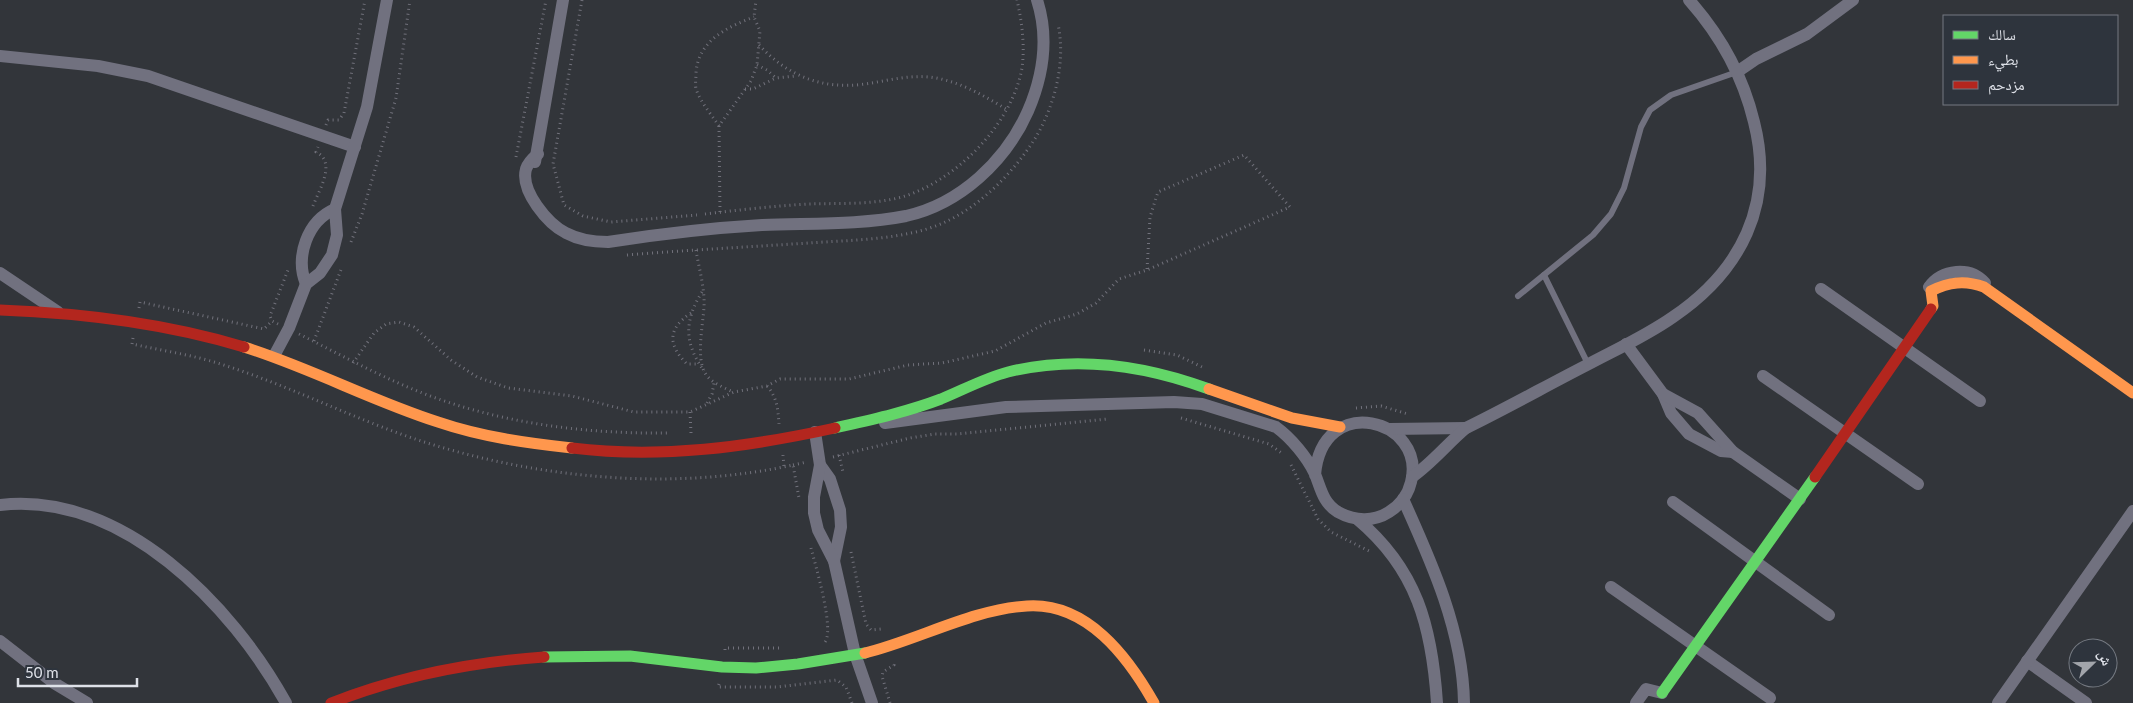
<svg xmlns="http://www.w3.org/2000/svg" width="2133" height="703" font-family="Lato,'Noto Naskh Arabic',sans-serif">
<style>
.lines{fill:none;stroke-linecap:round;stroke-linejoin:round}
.path{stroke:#71717b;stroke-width:3;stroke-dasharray:1 4;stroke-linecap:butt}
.lane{stroke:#71717f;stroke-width:6}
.street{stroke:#71717f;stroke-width:12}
.fast{stroke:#63d668;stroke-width:11}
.slow{stroke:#ff974d;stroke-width:11}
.jam{stroke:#b3261e;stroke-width:11}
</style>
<rect width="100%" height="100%" fill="#32353a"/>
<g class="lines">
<g class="path">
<path d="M582 0 553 164 564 205 583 216 611 222 697 215"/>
<path d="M759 45C788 76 822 90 865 84 886 81 907 75 929 77 957 80 983 95 1006 109"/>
<path d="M757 65 767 70 776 78 796 76"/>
<path d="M745 89H753L776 78"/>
<path d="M326 125 328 120H339L344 113 365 0"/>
<path d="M719 126C711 114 701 103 696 89 695 84 696 79 696 73 698 41 727 27 754 17"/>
<path d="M516 157 546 0"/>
<path d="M313 206C319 190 337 162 316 152L318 147"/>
<path d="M720 212 719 126 751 81 757 65 760 31 754 17 756 0"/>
<path d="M705 214C739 210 773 206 808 204 839 203 872 205 902 197 956 181 1012 124 1022 68 1025 46 1022 22 1017 0"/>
<path d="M351 242 362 214 396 98 410 0"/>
<path d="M696 250C699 269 705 288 704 307 703 324 696 358 705 373 711 383 723 387 733 392"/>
<path d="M627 255C688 250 748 247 809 243 850 240 905 240 943 223 981 206 1014 172 1036 137 1055 104 1066 62 1058 24"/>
<path d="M702 292C684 321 684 343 704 371"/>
<path d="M139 308 140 302 264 329 272 321"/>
<path d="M691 313C667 329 668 345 687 364H699"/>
<path d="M278 324 272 321 270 316 288 270"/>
<path d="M299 334C343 356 386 380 433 397 507 424 588 434 667 433"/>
<path d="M133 338 132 344C159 350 187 354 214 362 281 382 345 415 412 438 531 478 669 492 793 465L799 498"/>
<path d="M314 341 342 267"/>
<path d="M1144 350 1177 355 1202 367"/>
<path d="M353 363 374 333 386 324 399 322 414 327 451 360 477 377 508 388 572 396 634 412H690L734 392 767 386 780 379H849L908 365 942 363 995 351 1046 323 1077 314 1096 303 1119 279 1147 270 1290 207 1244 155 1158 192 1150 217 1147 270"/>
<path d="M767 386C777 397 778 409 779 424"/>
<path d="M707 403 712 394 714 383"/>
<path d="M1356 408 1381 406 1408 414"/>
<path d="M690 412 691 433"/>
<path d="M1181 418 1269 444 1283 454"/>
<path d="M783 455 784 467"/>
<path d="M839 455 843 472"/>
<path d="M833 457 910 438 935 434H957L1108 419"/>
<path d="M793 465 807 462"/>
<path d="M1291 465 1318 519 1331 532 1369 551"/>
<path d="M811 548C815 564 836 633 824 643"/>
<path d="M851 552 866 624 871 630 881 629 882 632"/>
<path d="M725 650V648H781"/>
<path d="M719 684 718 687H777L837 680 846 687 852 703"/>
<path d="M890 703 882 676 883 672 894 665 893 662"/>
</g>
<g class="lane">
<path d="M1544 275 1588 364"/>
<path d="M1518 296 1593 235 1611 214 1624 188 1641 127 1650 110 1671 95 1737 72"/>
</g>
<g class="street">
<path d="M0 56 98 66 148 76 355 147"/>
<path d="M1737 72 1756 59 1807 34 1853 0"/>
<path d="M538 154C533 158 528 163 526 169 520 191 548 224 566 233 579 240 593 242 608 242 659 234 711 228 762 225 809 223 860 225 906 216 960 204 1006 161 1028 111 1043 76 1049 37 1037 0"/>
<path d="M535 162 563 0"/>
<path d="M0 273 58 312"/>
<path d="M306 284C295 257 307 221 335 209"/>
<path d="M1929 287C1942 269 1970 266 1985 283"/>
<path d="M1821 289 1980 401"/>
<path d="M1626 344 1663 394 1671 413 1689 434 1721 451 1733 452"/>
<path d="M274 356 289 328 306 284 320 273 332 255 337 235 335 209 367 107 387 0"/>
<path d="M1763 376 1918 484"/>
<path d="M1663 394 1698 413 1733 452 1800 499"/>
<path d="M885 423 1006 407 1174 402 1202 404 1276 427C1291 438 1307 457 1315 474 1321 489 1323 503 1338 512 1354 521 1374 522 1389 512 1400 505 1408 495 1411 482 1427 419 1322 391 1315 475"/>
<path d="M1390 429 1466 428"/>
<path d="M815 432 820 465 830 479 840 510 841 527 834 561"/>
<path d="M820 465 814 497V513L818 530 834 561 855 654 872 703"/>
<path d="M1412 477C1432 463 1447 444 1466 428 1507 408 1546 386 1587 365 1615 350 1646 336 1673 317 1741 271 1775 204 1754 122 1743 76 1721 36 1689 0"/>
<path d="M1403 499C1432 563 1463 632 1464 703"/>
<path d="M1673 502 1829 615"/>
<path d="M0 505C122 491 232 605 286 703"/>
<path d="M1357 519C1417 569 1432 627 1437 703"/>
<path d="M1611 587 1770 698"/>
<path d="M0 641 54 683 87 703"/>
<path d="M2027 661 2086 703"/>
<path d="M1636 703 1646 689 1662 693"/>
<path d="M1998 703 2133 511"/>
</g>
<g class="fast">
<path d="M835 428C870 420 907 412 941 399 963 390 985 378 1008 372 1077 355 1144 365 1209 389"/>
<path d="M544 657 630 656 722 667 756 668 798 664 865 653"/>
<path d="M1662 693 1815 477"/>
</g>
<g class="slow">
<path d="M1931 309 1933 306 1931 291C1949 282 1965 280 1984 287L2133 393"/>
<path d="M244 347C311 368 372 401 438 422 482 437 527 443 572 448"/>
<path d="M1209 389 1292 418 1340 427"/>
<path d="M865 653C918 640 973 609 1027 606 1087 602 1128 657 1154 703"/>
</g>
<g class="jam">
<path d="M0 310C82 313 165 323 244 347"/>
<path d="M572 448C661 459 748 447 835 428"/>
<path d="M1815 477 1931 309"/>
<path d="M331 703C400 676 470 662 544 657"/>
</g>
</g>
<rect x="1943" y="15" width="175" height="90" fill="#2e343d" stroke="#747981"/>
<rect x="1953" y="31" width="25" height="8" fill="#63d668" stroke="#747981"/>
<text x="1988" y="40" font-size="15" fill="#dee1e8">سالك</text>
<rect x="1953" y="56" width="25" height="8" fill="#ff974d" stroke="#747981"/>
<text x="1988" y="65" font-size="15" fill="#dee1e8">بطيء</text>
<rect x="1953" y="81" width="25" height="8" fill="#b3261e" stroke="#747981"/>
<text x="1988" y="90" font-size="15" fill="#dee1e8">مزدحم</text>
<g transform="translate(2093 663) rotate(67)"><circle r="24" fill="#2e343d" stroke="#747981"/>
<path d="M0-4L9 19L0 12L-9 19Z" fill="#a2a5ab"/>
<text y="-8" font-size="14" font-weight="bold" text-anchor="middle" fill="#dee1e8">ش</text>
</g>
<path d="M18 678v8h119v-8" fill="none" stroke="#dee1e8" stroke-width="2.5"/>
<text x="25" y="678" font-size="15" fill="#dee1e8" stroke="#2e343d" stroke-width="4" paint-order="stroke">50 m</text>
</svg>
